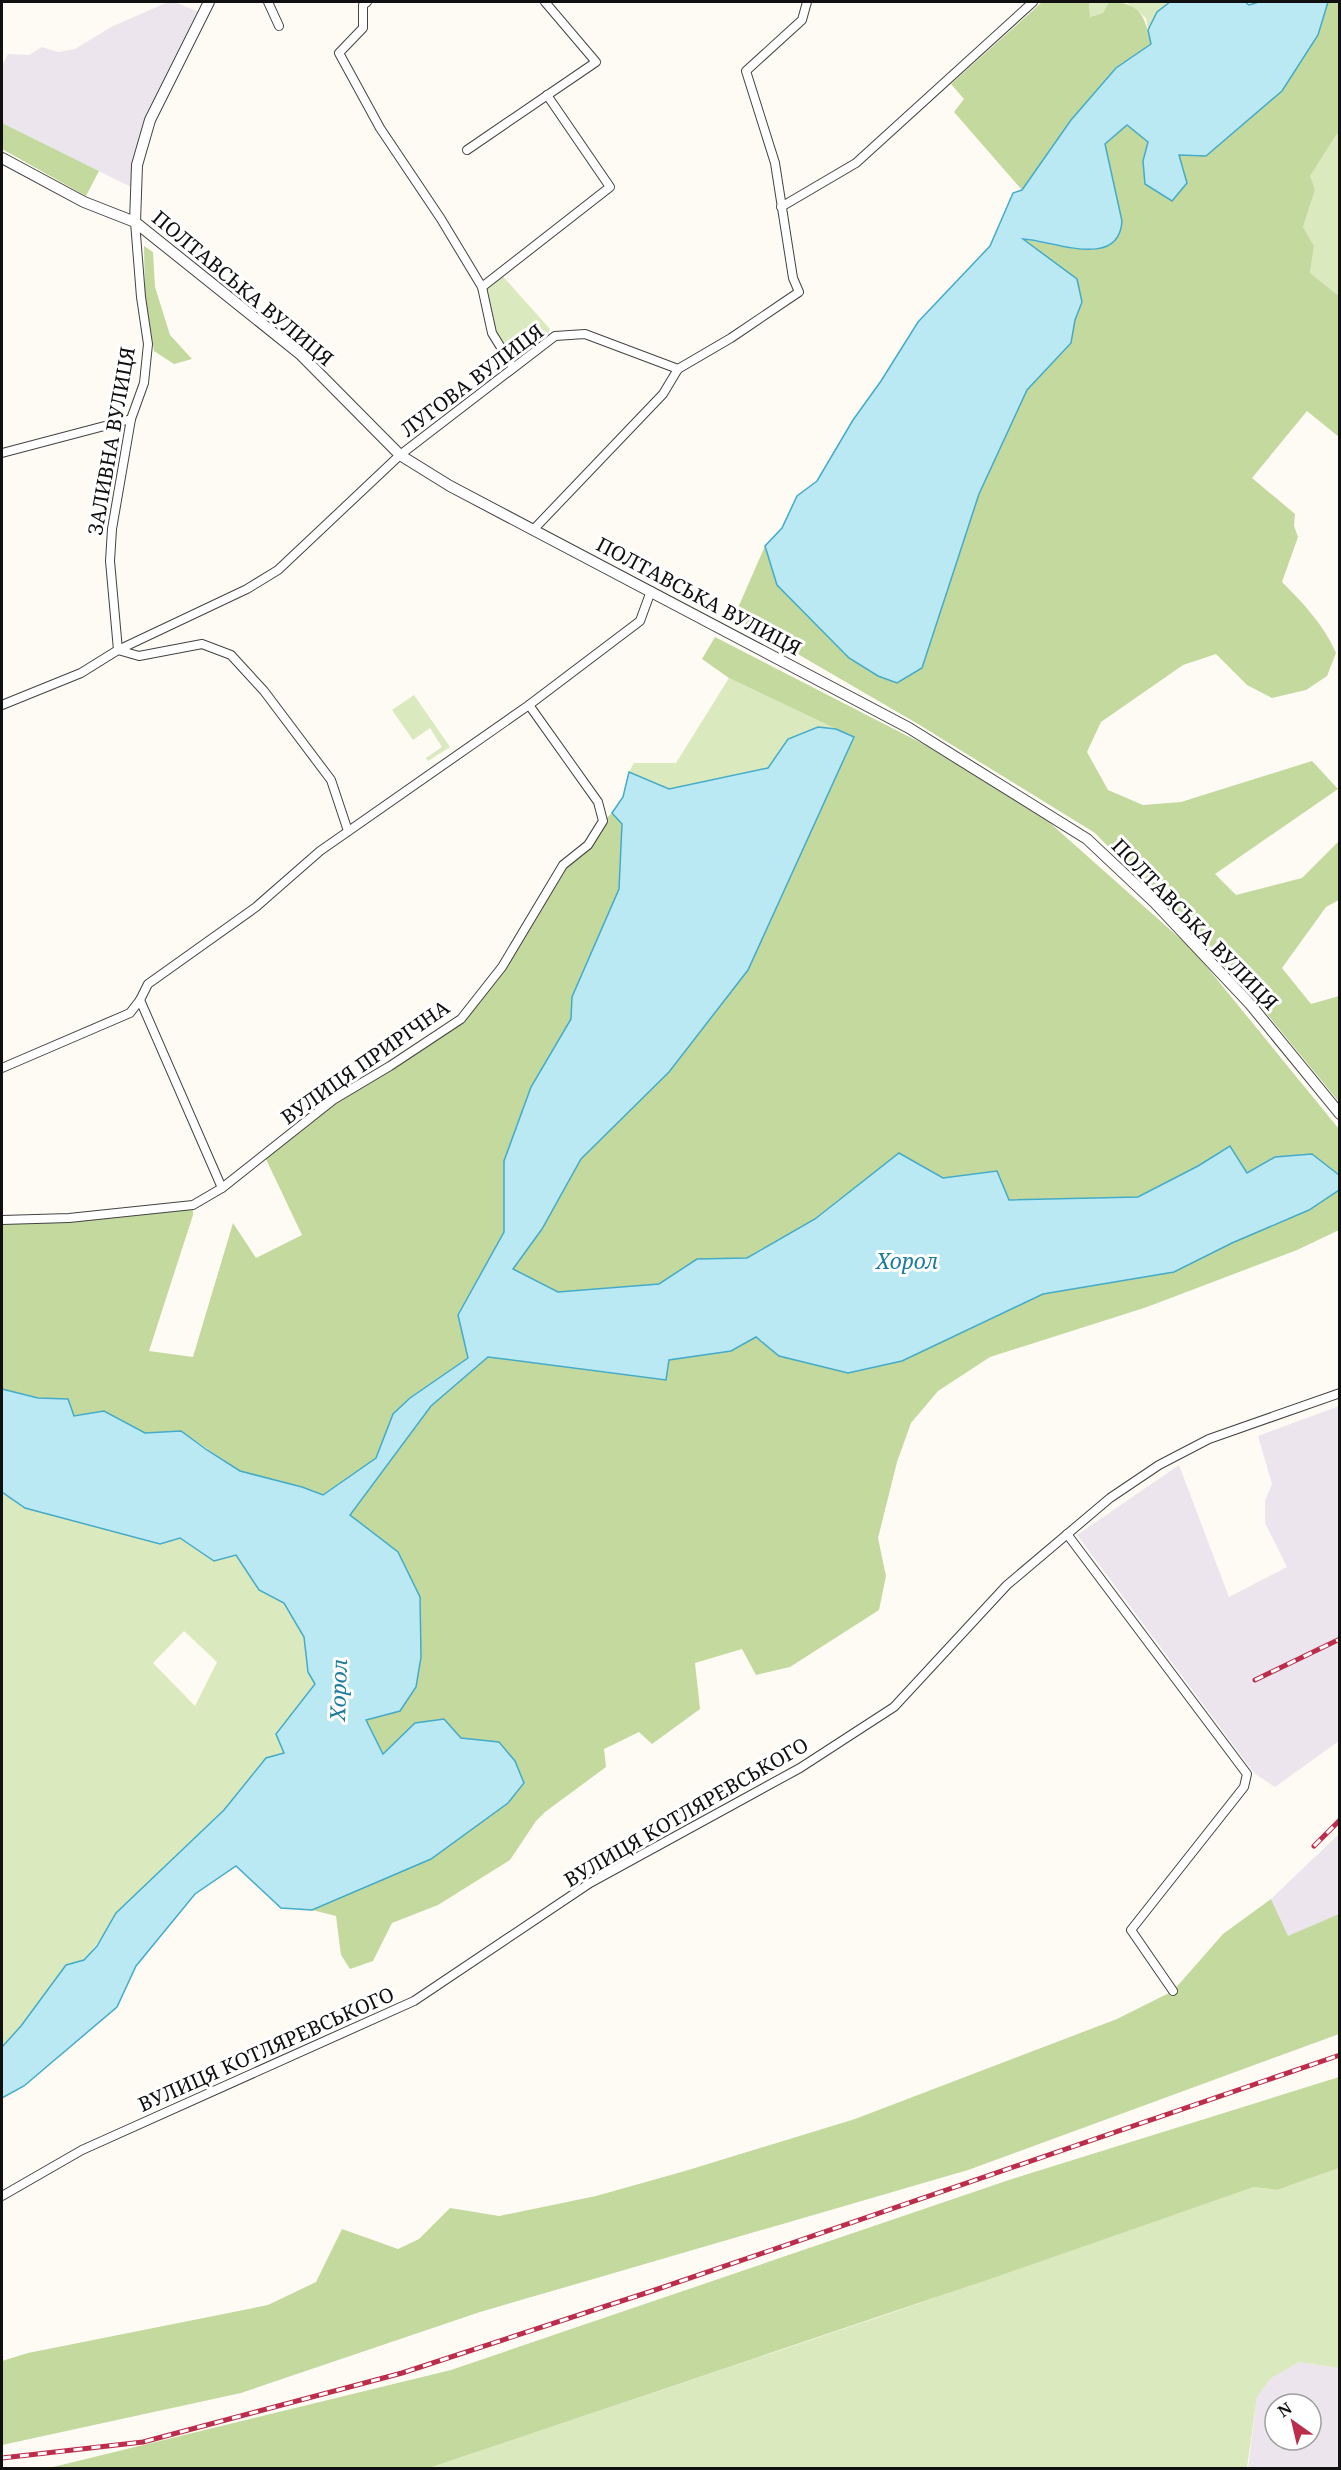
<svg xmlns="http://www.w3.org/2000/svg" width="1341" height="2470" font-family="'Noto Serif',serif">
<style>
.industrial{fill:#ece5ee;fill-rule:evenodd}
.green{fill:#dbe9be;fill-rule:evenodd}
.forest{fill:#c3d99e}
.water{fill:#bae9f4;stroke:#44abc8;stroke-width:1.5}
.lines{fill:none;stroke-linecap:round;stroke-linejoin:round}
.minor-casing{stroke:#434343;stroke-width:10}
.tertiary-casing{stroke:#434343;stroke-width:12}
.minor{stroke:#fff;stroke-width:8}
.tertiary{stroke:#fff;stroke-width:10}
.rail-casing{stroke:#bc2d4c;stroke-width:5}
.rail{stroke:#fff;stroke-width:3;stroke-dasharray:9;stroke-linecap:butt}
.labels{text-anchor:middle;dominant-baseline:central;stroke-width:6;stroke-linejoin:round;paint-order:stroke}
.street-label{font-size:20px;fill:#101010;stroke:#fff}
.water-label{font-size:21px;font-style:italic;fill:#1d7c9e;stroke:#fff}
</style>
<rect width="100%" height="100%" fill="#fefbf4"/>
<g class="industrial">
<path d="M168 2H174L202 13 150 120 137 190 2 123V66L8 54 29 55 42 47 58 52 75 49 111 27Z"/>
<path d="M1339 1406V1741L1275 1787 1254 1773 1077 1535 1179 1465 1229 1597 1287 1567 1265 1523V1501L1272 1484 1258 1436Z"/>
<path d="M1339 1834 1340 1914 1288 1937 1271 1899Z"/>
<path d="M1299 2362 1339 2368V2468H1248L1257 2397 1270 2379ZM1275 2404H1311V2440H1275Z"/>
</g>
<g class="green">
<path d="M1089 2H1109L1103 13 1090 17Z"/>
<path d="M1126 2H1170L1157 12 1148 30 1146 18Z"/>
<path d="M1339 134V296L1310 273 1314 246 1303 227 1315 190 1309 176 1336 135Z"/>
<path d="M500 273 550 329 545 337 509 360 492 333 482 287Z"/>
<path d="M729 678 836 729 818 727 788 739 768 768 669 789 629 772 634 763H676Z"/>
<path d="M414 695 450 747 428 761 426 758 442 747 430 728 413 740 392 710Z"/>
<path d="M2 1492 25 1508 160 1544 180 1538 214 1561 236 1555 259 1590 284 1603 304 1637 308 1672 315 1684 277 1734 284 1753 266 1758 224 1810 116 1913 110 1927 84 1960 66 1965 21 2026 2 2047ZM184 1631 217 1662 195 1706 153 1663Z"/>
<path d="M1339 2168V2368L1299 2362 1270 2379 1257 2397 1247 2468H429L888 2314 1254 2187 1277 2190Z"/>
</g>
<g class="forest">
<path d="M1042 2H1089L1090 17 1103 13 1109 2C1141 2 1145 17 1151 44L1116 68 1071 120 1022 190 954 112 964 99 951 84Z"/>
<path d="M1328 2H1339V134L1336 135 1310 176 1315 190 1303 227 1314 246 1310 273 1339 296V437L1307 411 1252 478 1295 514 1294 526 1298 537 1282 582C1303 603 1324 625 1336 653L1327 676 1306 690 1272 698 1247 685 1216 654 1183 665 1101 722 1087 752 1108 790 1143 805 1181 802 1312 761 1338 789 1215 874 1236 895 1302 878 1339 841V900L1326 907 1282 968 1311 1004 1339 996V1102L1249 992 1095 833 918 724 734 617 765 546 777 585 849 658 922 668 979 494 1027 390 1070 343 1075 320 1082 302 1077 279 1022 239 1069 248 1094 250 1122 221 1105 144 1127 124 1148 142 1143 162 1145 184 1172 201 1179 155 1318 35Z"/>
<path d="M2 123 99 171 86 196 2 149Z"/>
<path d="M144 246 153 252 155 287 170 335 192 359 174 364 154 351 145 296Z"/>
<path d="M715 637 927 746 1050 823 1193 950 1339 1129V1175L1312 1154 1275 1157 1247 1173 1230 1146 1198 1166 1138 1197 1009 1200 997 1171 943 1178 899 1153 815 1219 747 1258 697 1259 659 1284 558 1292 513 1269 542 1229 581 1159 669 1072 818 811 853 737 729 678 702 659Z"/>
<path d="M612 813 622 823 619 889 572 997 571 1019 531 1087 504 1161V1232L458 1315 468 1358 410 1398 393 1414 376 1458 323 1495 240 1471 181 1431 145 1433 104 1411 74 1416 68 1399 38 1398 2 1389V1220L193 1205V1215L149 1351 193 1357 233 1223 256 1258 302 1235 264 1155 333 1100 461 1019 502 967 563 865 588 845 603 821Z"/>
<path d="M1339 1190V1230L1297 1250 1147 1307 990 1357 938 1391 911 1423 897 1462 878 1538 886 1576 879 1610 790 1667 756 1675 742 1649 695 1663 700 1709 652 1744 639 1732 604 1749 606 1767 545 1812 536 1821 510 1860 438 1905 392 1923 373 1961 350 1969 341 1955 336 1916 312 1910 431 1858 499 1742 461 1738 444 1720 415 1723 383 1754 366 1720 400 1711 398 1552 349 1516 431 1406 488 1357 666 1380 669 1360 731 1351 756 1337 779 1356 848 1373 902 1361 1043 1294 1174 1272 1232 1243 1309 1210Z"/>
<path d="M1271 1899 1288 1936 1339 1914V2034L968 2170 480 2312 241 2393 2 2445V2361L28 2353 268 2305 316 2282 342 2229 398 2249 419 2239 450 2208 499 2216 596 2196 685 2171 855 2119 1117 2019 1173 1991 1223 1934Z"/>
<path d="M1339 2077V2168L1277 2190 1254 2187 987 2280 429 2468H49L451 2370 1012 2179Z"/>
</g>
<g class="water">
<path d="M1170 2H1245L1249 5 1259 2H1328L1318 35 1282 91 1206 156 1179 155 1187 183 1172 201 1145 184 1143 161 1148 142 1127 125 1105 144 1122 221C1119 270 1054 241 1023 239L1077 279 1082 302 1075 320 1071 343 1027 390 979 494 922 668 897 683 878 676 849 658 777 585 765 546 782 528 797 496 817 481 853 420 881 381 918 322 990 246 1013 193 1022 190 1071 120 1116 68 1151 44 1148 30 1157 12Z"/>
<path d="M818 727 836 729 854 737 748 970 669 1072 581 1159 542 1229 513 1269 558 1292 659 1284 697 1259 747 1258 815 1219 899 1153 943 1178 997 1171 1009 1200 1138 1197 1198 1166 1230 1146 1247 1173 1275 1157 1312 1154 1339 1175V1190L1309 1210 1232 1243 1174 1272 1043 1294 902 1361 848 1373 779 1356 756 1337 731 1351 669 1360 666 1380 488 1357 431 1406 350 1515 398 1552 420 1597 421 1657 416 1687 400 1711 366 1720 383 1754 415 1723 444 1719 461 1738 499 1742 515 1761 524 1783 508 1803 431 1859 312 1910 281 1908 236 1866 195 1894 136 1966 117 2007 24 2086 2 2098V2047L21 2026 66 1965 84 1960 97 1946 116 1913 224 1810 266 1758 284 1753 276 1734 315 1684 308 1672 304 1637 284 1603 259 1590 236 1555 214 1561 180 1538 160 1544 25 1508 2 1492V1389L38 1398 68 1399 74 1416 104 1411 145 1433 181 1431 207 1450 240 1471 302 1487 323 1495 376 1458 393 1414 410 1398 468 1358 458 1315 504 1232V1161L531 1087 571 1019 572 997 619 889 622 824 612 813 623 797 629 772 669 789 768 768 788 739Z"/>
</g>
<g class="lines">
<g class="minor-casing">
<g id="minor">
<path d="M268 2 279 26"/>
<path d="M367 2 363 5V28L339 53 380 128 441 219 482 287 492 333 513 367"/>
<path d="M467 150 596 62 545 2"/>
<path d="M781 207 856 163 1033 2"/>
<path d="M135 222 141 297 148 344 144 383 131 419 112 529 110 561 118 650 139 656 202 644 231 655 264 691 331 780 348 831"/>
<path d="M482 287 610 187 547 95"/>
<path d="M2 453 131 419"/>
<path d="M534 529 663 394 678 369 731 338 799 292 793 278 775 163 746 71 802 20 807 2"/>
<path d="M2 705 81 673 118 650 247 589 278 570 400 455 555 336 585 334 678 369"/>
<path d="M2 1068 130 1013 140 1000"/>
<path d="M222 1188 140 1000 148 984 256 907 320 851 529 705 640 621 651 591"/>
<path d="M2 1220 69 1218 193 1205 222 1188 333 1100 390 1066 461 1019 502 967 563 865 588 845 603 821 598 802 529 705"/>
<path d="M1067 1534 1247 1774 1244 1787 1131 1930 1173 1991"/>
<path d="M2 2196 82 2150 414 2001 590 1883 800 1768 894 1707 1007 1585 1110 1498 1159 1465 1209 1439 1340 1393"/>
</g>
</g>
<g class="tertiary-casing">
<g id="tertiary">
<path d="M2 158 84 202 135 222 300 354 400 455 450 486 909 728 1087 839 1155 903 1250 1004 1340 1114"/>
<path d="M135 222 137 165 150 120 209 2"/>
</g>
</g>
<use href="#minor" class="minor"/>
<use href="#tertiary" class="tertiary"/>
<g class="rail-casing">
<g id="rail">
<path d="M1255 1680 1340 1639"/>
<path d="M1314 1846 1340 1820"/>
<path d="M2 2458 143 2442 402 2373 655 2290 1340 2055"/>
</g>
</g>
<use href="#rail" class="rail"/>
</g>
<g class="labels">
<g class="street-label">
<text transform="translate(243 288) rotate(40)">ПОЛТАВСЬКА ВУЛИЦЯ</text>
<text transform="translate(472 380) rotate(-37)">ЛУГОВА ВУЛИЦЯ</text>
<text transform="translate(111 441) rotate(-80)">ЗАЛИВНА ВУЛИЦЯ</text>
<text transform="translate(699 596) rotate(28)">ПОЛТАВСЬКА ВУЛИЦЯ</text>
<text transform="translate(1195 924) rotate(46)">ПОЛТАВСЬКА ВУЛИЦЯ</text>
<text transform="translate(365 1062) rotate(-35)">ВУЛИЦЯ ПРИРІЧНА</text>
<text transform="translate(686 1812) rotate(-30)">ВУЛИЦЯ КОТЛЯРЕВСЬКОГО</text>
<text transform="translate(266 2049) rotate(-24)">ВУЛИЦЯ КОТЛЯРЕВСЬКОГО</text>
</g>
<g class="water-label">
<text x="907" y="1261">Хорол</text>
<text transform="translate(338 1690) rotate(-88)">Хорол</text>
</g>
</g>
<rect width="1341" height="2470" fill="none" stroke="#101010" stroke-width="6"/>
<g transform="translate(1293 2422) rotate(326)"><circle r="28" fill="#ffffff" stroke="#9f9f9f" stroke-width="1.5"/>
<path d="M0-4.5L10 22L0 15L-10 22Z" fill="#bc2d4c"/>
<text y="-9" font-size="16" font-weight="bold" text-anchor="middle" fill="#101010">N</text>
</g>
</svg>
